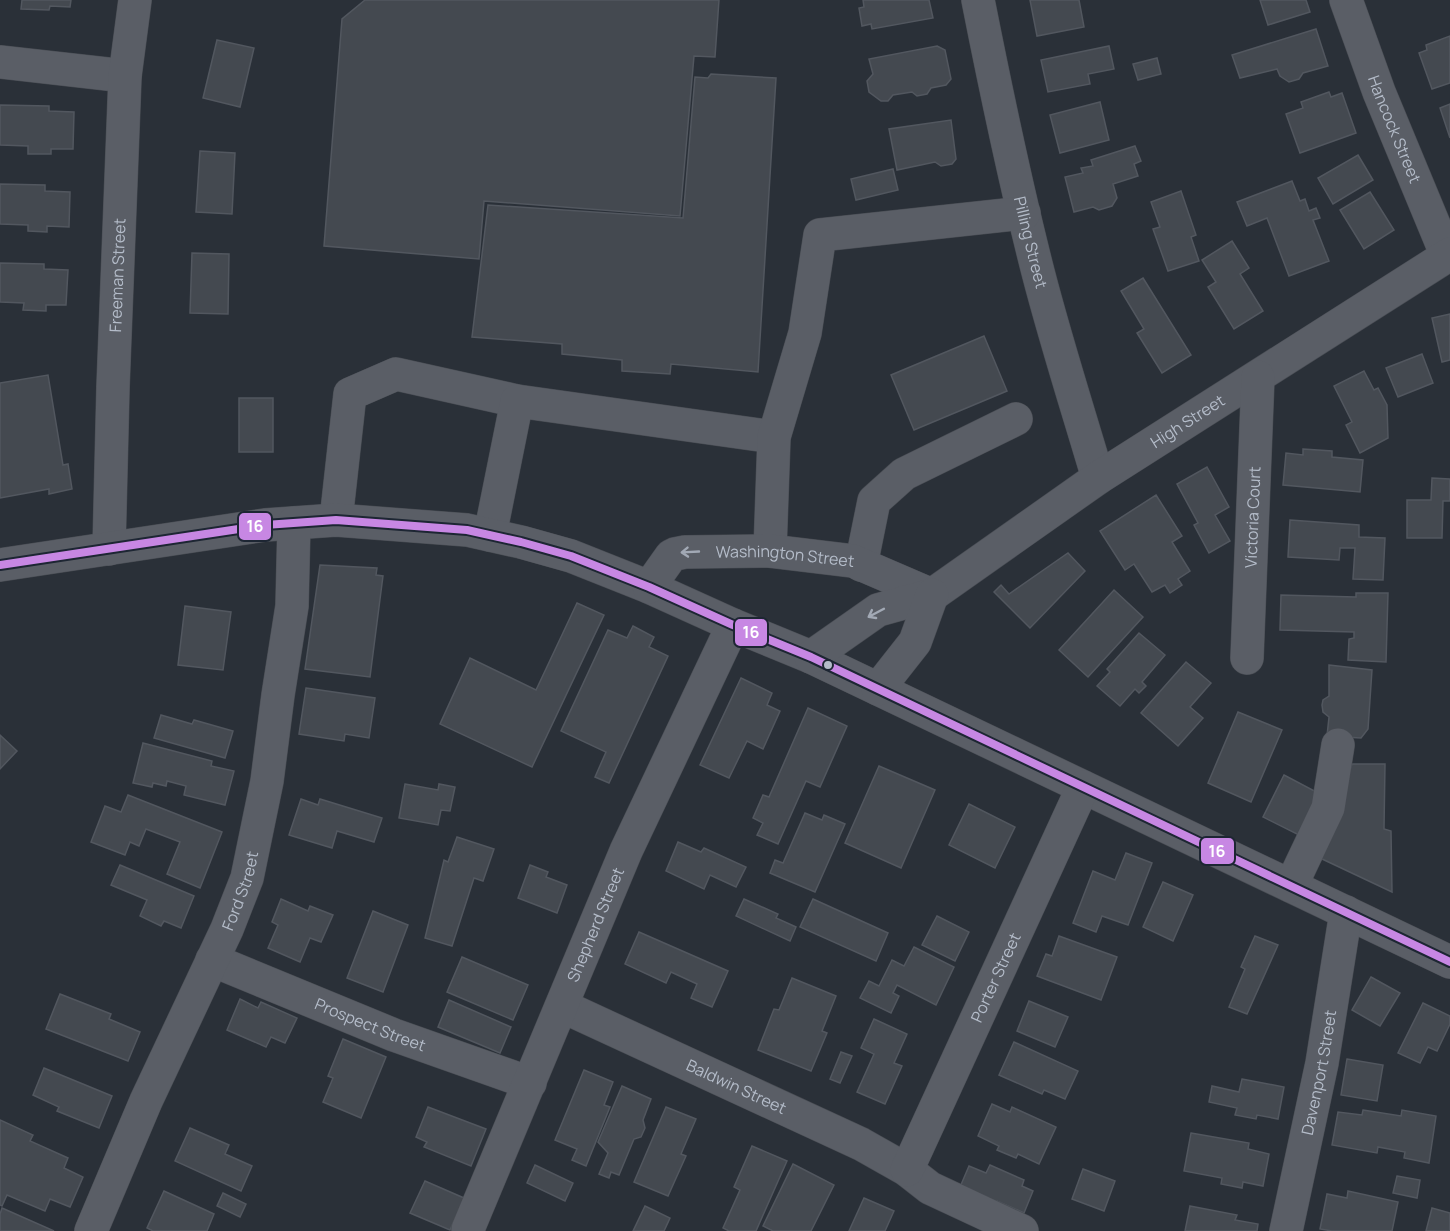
<svg xmlns="http://www.w3.org/2000/svg" width="1450" height="1231" font-family="Manrope,sans-serif">
<style>
.building{fill:#444950;stroke:#52575f;stroke-width:1.5}
.lines{fill:none;stroke-linecap:round;stroke-linejoin:round}
.minor-casing{stroke:#484c53;stroke-width:34}
.minor{stroke:#5a5e66;stroke-width:33}
.bus-1-casing{stroke:#1d2633;stroke-width:12}
.bus-1{stroke:#c787e3;stroke-width:8}
.oneway{stroke:#a2a9b5}
.bus-dot{fill:#b4bcc9;stroke:#1d2633;stroke-width:2}
.labels{text-anchor:middle;dominant-baseline:central;stroke-width:4.5;stroke-linejoin:round;paint-order:stroke}
.street-label{font-size:16px;fill:#b4bcc9;stroke:#1d2633}
.line-badge{stroke:#1d2633;stroke-width:2}
.badge-label{font-size:16px;text-anchor:middle;font-weight:bold;fill:#fff}
</style>
<rect width="100%" height="100%" fill="#2a3038"/>
<g class="building">
<path d="M22 0H71L70 7 50 6 49 10 21 9Z"/>
<path d="M365 0H719L715 57 694 56 680 216 484 201 479 259 324 246 342 19Z"/>
<path d="M863 0H929L933 18 872 29 871 24 862 26 859 8 864 7Z"/>
<path d="M1030 0H1079L1084 27 1037 36Z"/>
<path d="M1260 0H1306L1310 12 1268 25Z"/>
<path d="M1316 29 1328 66 1303 73 1299 79 1289 82 1280 76 1277 69 1240 78 1232 55Z"/>
<path d="M1450 36V83L1432 89 1419 53 1427 50 1426 45Z"/>
<path d="M217 40 254 48 240 107 203 98Z"/>
<path d="M937 46 945 50 951 79 946 85 931 88 927 94 917 96 912 92 893 95 888 101H881L869 92 867 81 873 74 869 59Z"/>
<path d="M1109 46 1114 69 1088 74 1090 84 1048 92 1041 60Z"/>
<path d="M1157 58 1161 74 1138 80 1133 64Z"/>
<path d="M711 74 776 78 758 372 671 364 670 374 622 371V360L562 354V344L472 337 488 205 683 218 695 77 708 78Z"/>
<path d="M1329 92 1331 97 1342 93 1356 133 1300 153 1286 114 1303 108 1301 102Z"/>
<path d="M1100 102 1109 140 1060 153 1050 115Z"/>
<path d="M1450 104V138L1440 108Z"/>
<path d="M0 105 49 106V111L74 112 73 149H51V154H28V146L0 145Z"/>
<path d="M951 120 956 159 952 164 941 166 935 162 897 170 889 129Z"/>
<path d="M1135 146 1141 161 1134 164 1138 176 1113 184 1117 198 1112 206 1099 210 1093 207 1074 212 1065 177 1083 173 1081 168 1093 166 1091 160Z"/>
<path d="M200 151 235 153 232 214 196 212Z"/>
<path d="M1358 155 1373 180 1333 204 1318 178Z"/>
<path d="M893 169 898 190 856 200 851 179Z"/>
<path d="M1292 181 1300 201 1305 199 1309 211 1316 208 1320 218 1313 220 1329 261 1289 276 1267 218 1247 226 1237 202Z"/>
<path d="M0 184 45 185V191L70 192 69 227 47 226V232L28 231V225L0 224Z"/>
<path d="M1181 191 1196 235 1191 237 1199 261 1168 271 1153 229 1160 227 1151 202Z"/>
<path d="M1370 192 1394 230 1364 249 1340 210Z"/>
<path d="M1232 241 1249 268 1240 274 1263 311 1234 329 1208 287 1216 282 1202 260Z"/>
<path d="M192 253 229 254 228 314 190 313Z"/>
<path d="M0 263 44 264V269L68 270 66 305H46V311L23 310 24 303 0 302Z"/>
<path d="M1143 278 1191 355 1162 373 1137 333 1144 329 1121 291Z"/>
<path d="M1450 314V360L1442 362 1432 318Z"/>
<path d="M984 336 1007 391 914 430 891 375Z"/>
<path d="M1422 354 1433 383 1398 397 1386 368Z"/>
<path d="M1364 371 1374 390 1378 388 1387 405 1388 438 1360 453 1346 425 1352 422 1334 386Z"/>
<path d="M48 375 63 465 68 464 72 489 49 494V489L0 498V383Z"/>
<rect x="239" y="398" width="34" height="54"/>
<path d="M1303 449 1332 451V457L1363 460 1360 492 1283 485 1286 453 1303 455Z"/>
<path d="M1207 467 1229 507 1215 515 1230 541 1209 553 1194 525 1198 523 1177 484Z"/>
<path d="M1432 478 1450 479V501H1443L1442 538H1407V500H1431Z"/>
<path d="M1156 495 1182 536 1172 542 1190 571 1178 579 1182 585 1170 593 1165 585 1152 592 1134 564 1125 570 1100 531Z"/>
<path d="M1290 520 1359 525V537L1385 538 1383 580 1353 579 1355 548H1340L1339 560 1288 557Z"/>
<path d="M1068 553 1085 571 1030 628 994 592 1001 585 1009 594Z"/>
<path d="M320 565 377 568 376 575 383 576 370 677 305 669Z"/>
<path d="M1114 590 1143 617 1088 677 1059 650Z"/>
<path d="M1356 593H1388L1386 662 1348 660 1349 639 1354 638V632L1280 630 1281 595 1356 597Z"/>
<path d="M577 603 604 615 532 767 440 724 470 658 536 690Z"/>
<path d="M185 606 231 612 223 670 178 665Z"/>
<path d="M633 626 654 637 649 647 668 656 609 783 595 777 606 752 561 731 608 630 627 638Z"/>
<path d="M1139 633 1165 655 1142 682 1146 686 1139 693 1135 689 1120 706 1097 686 1110 672 1107 669Z"/>
<path d="M1186 662 1211 683 1190 707 1203 718 1178 746 1141 713Z"/>
<path d="M1329 665 1372 670 1368 729 1361 738 1327 736 1329 717 1323 712 1322 705 1323 700 1329 696Z"/>
<path d="M741 678 772 693 767 705 780 711 763 749 747 741 729 778 700 765Z"/>
<path d="M306 688 375 698 369 738 345 734 344 741 299 734Z"/>
<path d="M808 708 847 726 820 787 806 781 778 844 757 835 763 823 753 818 763 795 769 797Z"/>
<path d="M1238 712 1282 730 1251 802 1208 783Z"/>
<path d="M161 715 192 724 194 720 233 731 225 758 154 738Z"/>
<path d="M0 735 17 751 0 769Z"/>
<path d="M143 743 212 761 211 766 234 771 225 805 184 795 186 786 167 781 166 786 153 783 152 787 133 783Z"/>
<path d="M1352 764H1385L1384 829 1391 831 1392 892 1320 858Z"/>
<path d="M879 766 935 790 901 868 845 843Z"/>
<path d="M1284 775 1324 796 1303 837 1263 817Z"/>
<path d="M405 784 438 790 439 784 455 787 450 811 441 810 438 825 399 818Z"/>
<path d="M128 795 222 832 200 888 167 874 180 842 146 829 139 846 130 842 125 855 91 842 105 806 121 812Z"/>
<path d="M301 799 318 805 320 799 382 818 374 842 337 831 332 848 289 835Z"/>
<path d="M969 804 1015 827 995 868 949 845Z"/>
<path d="M805 813 822 820 824 815 845 824 815 892 770 873 775 860 783 863Z"/>
<path d="M457 837 494 849 483 881 474 878 452 946 425 938 444 860 448 862Z"/>
<path d="M678 842 701 852 704 848 746 867 736 887 710 875 704 889 666 871Z"/>
<path d="M1126 853 1152 863 1128 925 1102 916 1096 932 1073 923 1093 871 1115 880Z"/>
<path d="M120 865 194 896 181 928 164 921 161 926 140 916 147 900 111 885Z"/>
<path d="M530 865 548 872 546 877 567 885 557 913 518 898Z"/>
<path d="M1163 882 1193 895 1173 941 1143 927Z"/>
<path d="M281 899 308 911 310 906 333 915 321 942 310 938 300 962 268 948 278 925 272 922Z"/>
<path d="M744 899 778 914 776 918 796 927 790 941 736 916Z"/>
<path d="M813 899 888 933 876 961 800 927Z"/>
<path d="M373 911 408 925 383 992 347 978Z"/>
<path d="M937 916 969 932 955 961 922 945Z"/>
<path d="M639 932 728 971 712 1007 691 998 697 984 671 972 666 983 625 964Z"/>
<path d="M1059 936 1117 957 1101 1000 1037 976 1046 954 1052 956Z"/>
<path d="M1255 936 1278 945 1247 1014 1229 1007 1245 969 1241 967Z"/>
<path d="M914 947 954 967 936 1005 897 985 893 993 899 996 891 1013 860 998 869 981 879 986 892 960 904 966Z"/>
<path d="M462 957 528 985 513 1020 447 992Z"/>
<path d="M1371 977 1400 993 1380 1026 1352 1010Z"/>
<path d="M792 978 836 996 822 1031 827 1033 811 1071 758 1050 774 1009 779 1010Z"/>
<path d="M60 994 111 1014 109 1019 140 1032 128 1061 46 1029Z"/>
<path d="M240 999 258 1008 261 1002 297 1018 285 1043 271 1037 266 1047 227 1030Z"/>
<path d="M449 1000 511 1027 500 1053 438 1027Z"/>
<path d="M1029 1001 1068 1017 1055 1047 1017 1031Z"/>
<path d="M1423 1003 1450 1016V1024L1437 1051 1428 1047 1420 1063 1398 1053Z"/>
<path d="M874 1019 907 1034 894 1063 902 1066 885 1104 857 1092 874 1054 861 1048Z"/>
<path d="M343 1039 386 1057 361 1118 323 1102 333 1078 328 1076Z"/>
<path d="M1014 1042 1078 1071 1065 1099 1044 1090 1042 1094 999 1075Z"/>
<path d="M841 1052 852 1056 840 1083 830 1079Z"/>
<path d="M1347 1059 1383 1065 1377 1101 1341 1095Z"/>
<path d="M44 1068 112 1096 99 1128 57 1111 59 1107 33 1095Z"/>
<path d="M584 1070 613 1082 604 1105 610 1107 586 1166 572 1160 577 1149 555 1140Z"/>
<path d="M1242 1079 1284 1087 1278 1119 1257 1115 1256 1119 1235 1115 1237 1108 1209 1102 1212 1086 1239 1092Z"/>
<path d="M622 1086 651 1099 643 1120 645 1128 641 1137 634 1139 619 1175 611 1172 609 1178 599 1174 608 1153 598 1142Z"/>
<path d="M992 1104 1010 1112 1012 1107 1056 1127 1039 1164 1018 1154 1016 1158 997 1150 999 1146 978 1136Z"/>
<path d="M428 1107 486 1129 471 1166 424 1147 427 1142 416 1137Z"/>
<path d="M666 1107 696 1119 681 1154 686 1156 668 1196 634 1182Z"/>
<path d="M1363 1110 1401 1116 1402 1110 1436 1116 1429 1163 1404 1158 1405 1152 1378 1147 1377 1153 1332 1145 1338 1112 1362 1115Z"/>
<path d="M0 1120 33 1135 30 1141 68 1158 64 1168 83 1177 70 1207 50 1199 45 1211 7 1195 2 1206 0 1205Z"/>
<path d="M190 1128 229 1145 225 1154 252 1166 241 1191 175 1161Z"/>
<path d="M1191 1133 1249 1143 1248 1149 1269 1154 1263 1186 1243 1182 1242 1188 1221 1184 1222 1178 1184 1171Z"/>
<path d="M752 1146 787 1161 756 1231H729L723 1228 740 1190 734 1187Z"/>
<path d="M793 1164 834 1185 811 1231H773L763 1226Z"/>
<path d="M535 1165 573 1183 565 1201 527 1183Z"/>
<path d="M990 1165 1024 1180 1022 1186 1033 1191 1024 1213 997 1201 994 1209 957 1194 969 1166 986 1173Z"/>
<path d="M1083 1169 1115 1181 1104 1211 1072 1199Z"/>
<path d="M1397 1176 1420 1180 1417 1198 1393 1193Z"/>
<path d="M425 1181 464 1198 450 1230 410 1213Z"/>
<path d="M164 1191 214 1214 207 1231H153L147 1228Z"/>
<path d="M1348 1191 1398 1202 1392 1231H1332L1320 1229 1327 1194 1347 1198Z"/>
<path d="M223 1193 246 1204 240 1217 217 1206Z"/>
<path d="M864 1198 894 1211 885 1231H849Z"/>
<path d="M645 1206 670 1218 664 1231H633Z"/>
<path d="M1190 1206 1237 1215 1235 1220 1258 1224 1257 1231H1185Z"/>
<path d="M2 1208 54 1231H0V1214Z"/>
<path d="M1432 1208 1450 1213V1231H1426Z"/>
</g>
<g class="lines">
<g class="minor-casing">
<g id="minor">
<path id="s1" d="M978 0C996 91 1015 182 1038 272 1056 342 1078 410 1098 478"/>
<path id="s2" d="M1346 0 1379 92 1447 256"/>
<path d="M0 62 125 76"/>
<path d="M336 520 350 394 396 374 517 401"/>
<path d="M490 535 517 401 774 437"/>
<path id="s3" d="M109 549 113 387 125 76 135 0"/>
<path d="M770 551 774 437 805 333 820 235 1024 213"/>
<path d="M0 565 265 525 336 520 467 530 521 542 571 556 649 587 733 625 811 657 1450 962"/>
<path d="M861 565 874 501 904 474 1016 419"/>
<path id="s4" d="M649 587 671 556 675 554 685 552 770 551 853 561 932 595"/>
<path id="s5" d="M811 657 878 610 932 595 1098 478 1450 254"/>
<path id="s6" d="M1247 658 1258 377"/>
<path d="M878 689 915 642 932 595"/>
<path d="M1291 886 1328 808 1338 745"/>
<path id="s7" d="M212 960 394 1035 530 1083"/>
<path id="s8" d="M562 1006 861 1144 907 1170 930 1188 1022 1231"/>
<path id="s9" d="M907 1170 1083 787"/>
<path id="s10" d="M468 1229 626 851 733 625"/>
<path id="s11" d="M91 1231 146 1101 227 929 247 878 267 781 278 695 292 606 294 523"/>
<path id="s12" d="M1286 1231 1322 1063 1346 912"/>
</g>
</g>
<use href="#minor" class="minor"/>
<g class="bus-1-casing">
<path id="bus-1" d="M0 565 265 525 336 520 467 530 521 542 571 556 649 587 733 625 811 657 1450 962"/>
</g>
<use href="#bus-1" class="bus-1"/>
</g>
<defs><path id="oneway-shaft" d="M-6 0H5M1.5-3L5.5 0L1.5 3" fill="none" stroke-width="1.6" stroke-linecap="round" stroke-linejoin="round" transform="scale(1.5)"/></defs>
<g class="oneway">
<use href="#oneway-shaft" transform="translate(690 552) rotate(177)"/>
<use href="#oneway-shaft" transform="translate(876 613) rotate(152)"/>
</g>
<circle class="bus-dot" cx="828" cy="665" r="5"/>
<g class="labels">
<g class="street-label">
<text stroke="none"><textPath href="#s2" startOffset="138">Hancock Street</textPath></text>
<text stroke="none"><textPath href="#s1" startOffset="248">Pilling Street</textPath></text>
<text stroke="none"><textPath href="#s3" startOffset="274">Freeman Street</textPath></text>
<text stroke="none"><textPath href="#s5" startOffset="447">High Street</textPath></text>
<text stroke="none"><textPath href="#s6" startOffset="141">Victoria Court</textPath></text>
<text stroke="none"><textPath href="#s4" startOffset="153">Washington Street</textPath></text>
<text stroke="none"><textPath href="#s11" startOffset="372">Ford Street</textPath></text>
<text stroke="none"><textPath href="#s10" startOffset="330">Shepherd Street</textPath></text>
<text stroke="none"><textPath href="#s9" startOffset="212">Porter Street</textPath></text>
<text stroke="none"><textPath href="#s7" startOffset="171">Prospect Street</textPath></text>
<text stroke="none"><textPath href="#s12" startOffset="162">Davenport Street</textPath></text>
<text stroke="none"><textPath href="#s8" startOffset="192">Baldwin Street</textPath></text>
</g>
</g>
<g class="line-badge">
<rect x="238" y="512" width="34" height="29" rx="6" fill="#c787e3"/>
<rect x="734" y="618" width="34" height="29" rx="6" fill="#c787e3"/>
<rect x="1200" y="837" width="35" height="28" rx="6" fill="#c787e3"/>
</g>
<g class="badge-label">
<text x="255" y="532">16</text>
<text x="751" y="638">16</text>
<text x="1217" y="857">16</text>
</g>
</svg>
